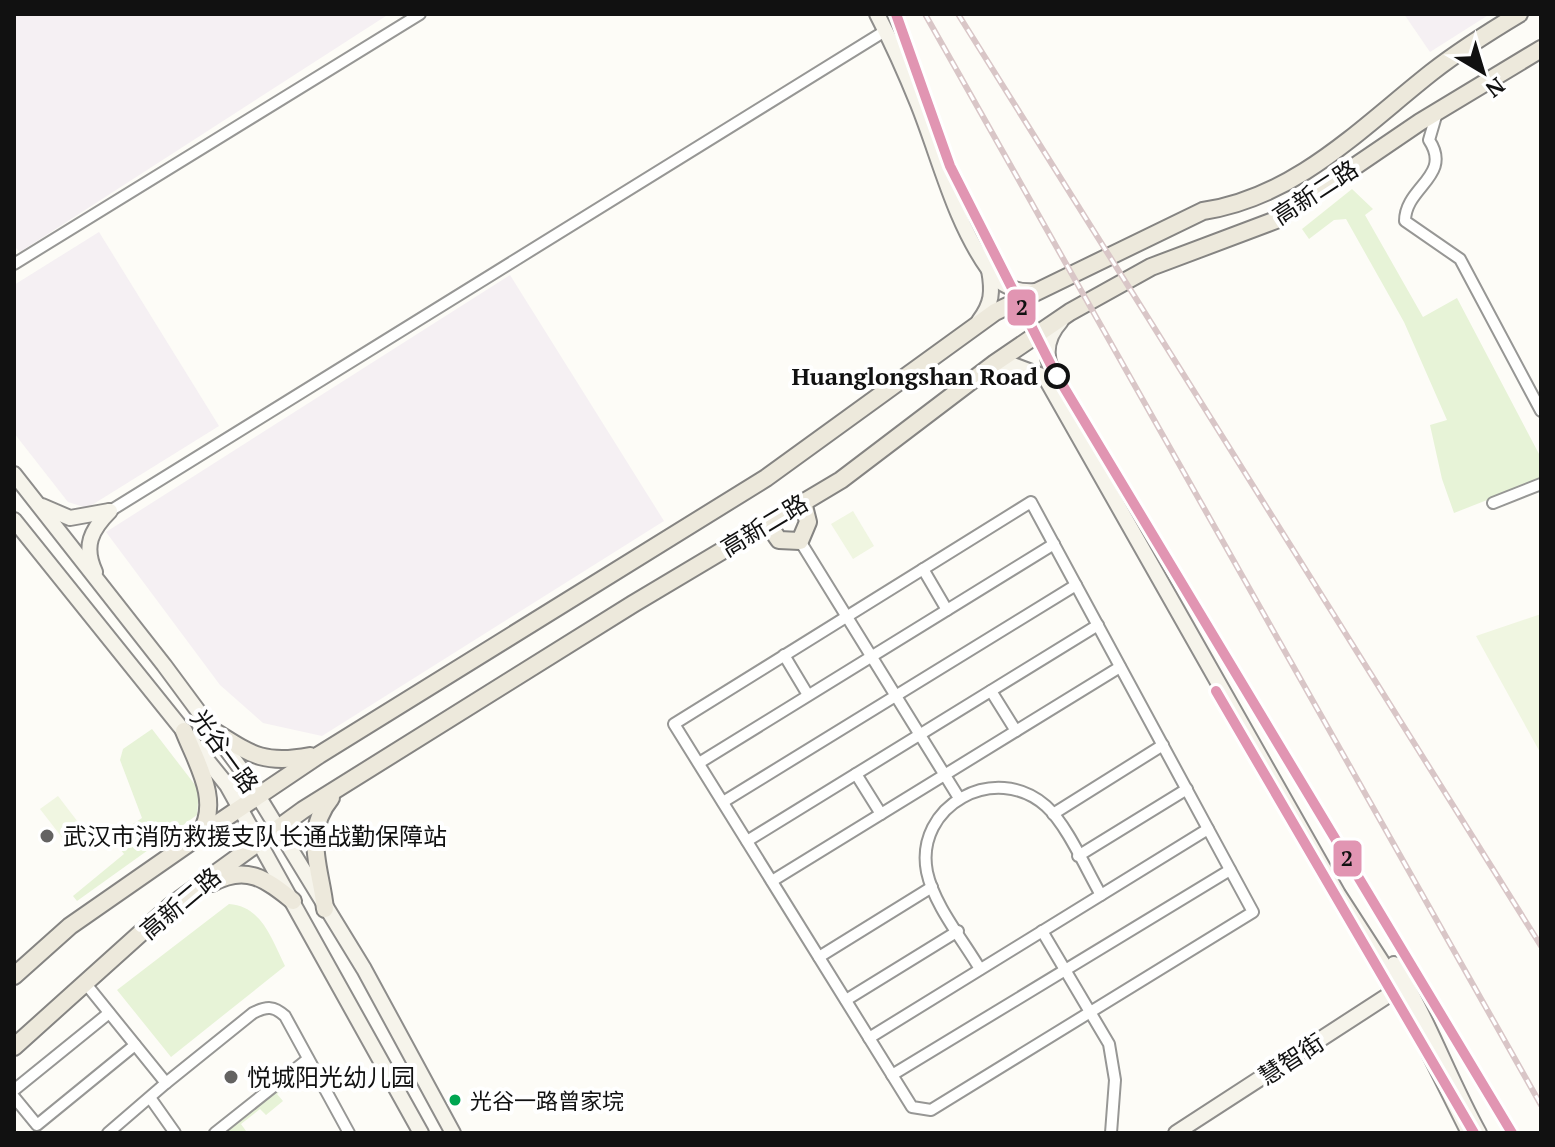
<svg xmlns="http://www.w3.org/2000/svg" width="1555" height="1147" font-family="'PT Serif','Noto Sans SC',serif">
<style>
.industrial{fill:#f5f0f3}
.green{fill:#e7f3d7}
.pitch{fill:#f0f6e1}
.lines{fill:none;stroke-linecap:round;stroke-linejoin:round}
.street-casing{stroke:#979795;stroke-width:14}
.secondary-casing{stroke:#8e8d8b;stroke-width:18}
.primary-casing{stroke:#858482;stroke-width:20}
.street{stroke:#fffffe;stroke-width:10}
.secondary{stroke:#f6f4eb;stroke-width:14}
.primary{stroke:#ede9dc;stroke-width:16}
.rail-casing{stroke:#d9c6c7;stroke-width:6}
.rail{stroke:#fff;stroke-width:3;stroke-dasharray:9;stroke-linecap:butt}
.metro-1-casing{stroke:#fff;stroke-width:16}
.metro-1{stroke:#e195b2;stroke-width:10}
.stop-dot{fill:#fff;stroke:#111;stroke-width:4}
.poi-dot{fill:#646362;stroke:#fff;stroke-width:3}
.bus-dot{fill:#00a651;stroke:#fff;stroke-width:3}
.labels{text-anchor:middle;dominant-baseline:central;stroke-width:8;stroke-linejoin:round;paint-order:stroke}
.bus-label{font-size:22px;fill:#111;stroke:#fff;text-anchor:start}
.street-label{font-size:24px;fill:#111;stroke:#fff}
.stop-label{font-size:24px;font-weight:bold;fill:#111;stroke:#fff;text-anchor:end}
.poi-label{font-size:24px;fill:#111;stroke:#fff;text-anchor:start}
.line-badge{stroke:#fff;stroke-width:3}
.pale-badge-label{font-size:22px;text-anchor:middle;font-weight:bold;fill:#111}
</style>
<rect width="100%" height="100%" fill="#fdfcf7"/>
<g class="industrial">
<path d="M14 14H389L20 252 14 246Z"/>
<path d="M1404 14H1490L1430 52Z"/>
<path d="M99 232 219 426 87 508 68 502 14 433V285Z"/>
<path d="M510 275 664 521 322 736 263 723 220 685 106 532Z"/>
</g>
<g class="green">
<path d="M1352 189 1373 209 1365 215 1423 317 1457 298 1539 454 1541 479 1454 513 1442 479 1430 425 1447 420 1404 322 1346 219 1334 220 1309 239 1302 229Z"/>
<path d="M152 729 199 790 197 815 77 901 73 896 124 854 112 838 142 818 120 760 123 749Z"/>
<path d="M229 904C262 906 272 940 285 966L171 1057 117 990Z"/>
<path d="M304 1072 314 1076 323 1092 311 1078 302 1085 296 1079 277 1094 283 1101 266 1115 260 1109 241 1124 246 1131 224 1133 295 1074Z"/>
</g>
<g class="pitch">
<path d="M853 511 874 546 853 559 831 524Z"/>
<path d="M1541 614V754L1476 636Z"/>
<path d="M58 796 81 826 64 840 40 809Z"/>
</g>
<g class="lines">
<g class="street-casing">
<g id="street">
<path d="M1436 116 1429 140C1453 176 1405 187 1405 221L1460 259 1541 411"/>
<path d="M14 264 420 14"/>
<path d="M1031 502 1253 912 931 1110 912 1107 674 724Z"/>
<path d="M1493 503 1541 484"/>
<path d="M110 511 885 31"/>
<path d="M800 541 959 798"/>
<path d="M923 569 947 610"/>
<path d="M784 655 808 695"/>
<path d="M991 691 1016 731"/>
<path d="M699 763 1054 544"/>
<path d="M856 774 881 814"/>
<path d="M723 802 1076 585"/>
<path d="M1053 814 1163 745"/>
<path d="M747 841 1098 625"/>
<path d="M1078 856 1187 789"/>
<path d="M772 881 1120 667"/>
<path d="M1042 931 1109 1044 1115 1080 1111 1133"/>
<path d="M819 957 932 887"/>
<path d="M980 969C963 940 934 905 927 872 914 806 995 761 1046 806 1067 825 1086 869 1101 895"/>
<path d="M86 984 166 1083 253 1013C267 1006 274 1006 285 1016L349 1133"/>
<path d="M846 1000 958 931"/>
<path d="M869 1038 1208 829"/>
<path d="M892 1075 1230 870"/>
<path d="M14 1090 109 1013"/>
<path d="M14 1097 37 1125 135 1045"/>
<path d="M151 1099 175 1133"/>
<path d="M108 1133 166 1083"/>
<path d="M215 1133 308 1059"/>
</g>
</g>
<g class="secondary-casing">
<g id="secondary">
<path d="M877 14C892 43 906 74 918 104 940 159 954 221 989 270 1000 286 1017 293 1037 291"/>
<path d="M979 321C992 304 993 292 989 270"/>
<path d="M982 380 1013 365 1045 377 1338 894 1389 973 1469 1133"/>
<path d="M1059 385C1045 362 1042 342 1061 321"/>
<path d="M14 474 164 665 244 773 364 969 453 1133"/>
<path d="M42 506 70 518 109 511"/>
<path d="M14 520 227 785 421 1133"/>
<path d="M95 572C83 546 91 530 110 511"/>
<path d="M1394 964C1428 1018 1448 1077 1479 1133"/>
<path d="M1176 1133 1404 985"/>
</g>
</g>
<g class="primary-casing">
<g id="primary">
<path d="M767 523 779 540 800 541 808 522 803 502"/>
<path d="M212 730C250 754 263 765 310 756"/>
<path d="M184 731C197 764 221 801 200 834"/>
<path d="M212 883C246 864 266 879 293 901"/>
<path d="M325 909C321 869 302 833 331 798"/>
<path d="M14 976 70 926 218 823 319 755 766 478 995 312 1203 211C1296 197 1361 128 1432 72 1459 51 1489 32 1519 14"/>
<path d="M14 1047 172 905 303 810 633 604 841 480 995 363 1070 312 1151 267 1276 220 1420 122 1541 49"/>
</g>
</g>
<use href="#street" class="street"/>
<use href="#secondary" class="secondary"/>
<use href="#primary" class="primary"/>
<g class="rail-casing">
<g id="rail">
<path d="M925 14 1541 1105"/>
<path d="M958 14 1541 946"/>
</g>
</g>
<use href="#rail" class="rail"/>
<g class="metro-1-casing">
<g id="metro-1">
<path d="M896 14 950 166 1053 369 1512 1133"/>
<path d="M1216 691 1474 1133"/>
</g>
</g>
<use href="#metro-1" class="metro-1"/>
</g>
<circle class="stop-dot" cx="1057" cy="376" r="11"/>
<g class="poi-dot">
<circle cx="47" cy="836" r="8"/>
<circle cx="231" cy="1077" r="8"/>
</g>
<circle class="bus-dot" cx="455" cy="1100" r="7"/>
<g class="labels">
<g class="bus-label">
<text x="470" y="1100">光谷一路曾家垸</text>
</g>
<g class="street-label">
<text transform="translate(1315 192) rotate(-33)">高新二路</text>
<text transform="translate(764 525) rotate(-31)">高新二路</text>
<text transform="translate(225 751) rotate(54)">光谷一路</text>
<text transform="translate(180 903) rotate(-40)">高新二路</text>
<text transform="translate(1291 1059) rotate(-33)">慧智街</text>
</g>
<g class="stop-label">
<text x="1038" y="376">Huanglongshan Road</text>
</g>
<g class="poi-label">
<text x="63" y="836">武汉市消防救援支队长通战勤保障站</text>
<text x="247" y="1077">悦城阳光幼儿园</text>
</g>
</g>
<g class="line-badge">
<rect x="1006" y="288" width="31" height="39" rx="8" fill="#e195b2"/>
<rect x="1332" y="839" width="31" height="39" rx="8" fill="#e195b2"/>
</g>
<g class="pale-badge-label">
<text x="1022" y="315">2</text>
<text x="1347" y="866">2</text>
</g>
<rect width="1555" height="1147" fill="none" stroke="#111111" stroke-width="32"/>
<g transform="translate(1483 72) rotate(142)" stroke="#ffffff" stroke-width="6" paint-order="stroke">
<path d="M0-6L14 30L0 20L-14 30Z" fill="#111111"/>
<text y="-12" font-size="22" font-weight="bold" text-anchor="middle" fill="#111111">N</text>
</g>
</svg>
